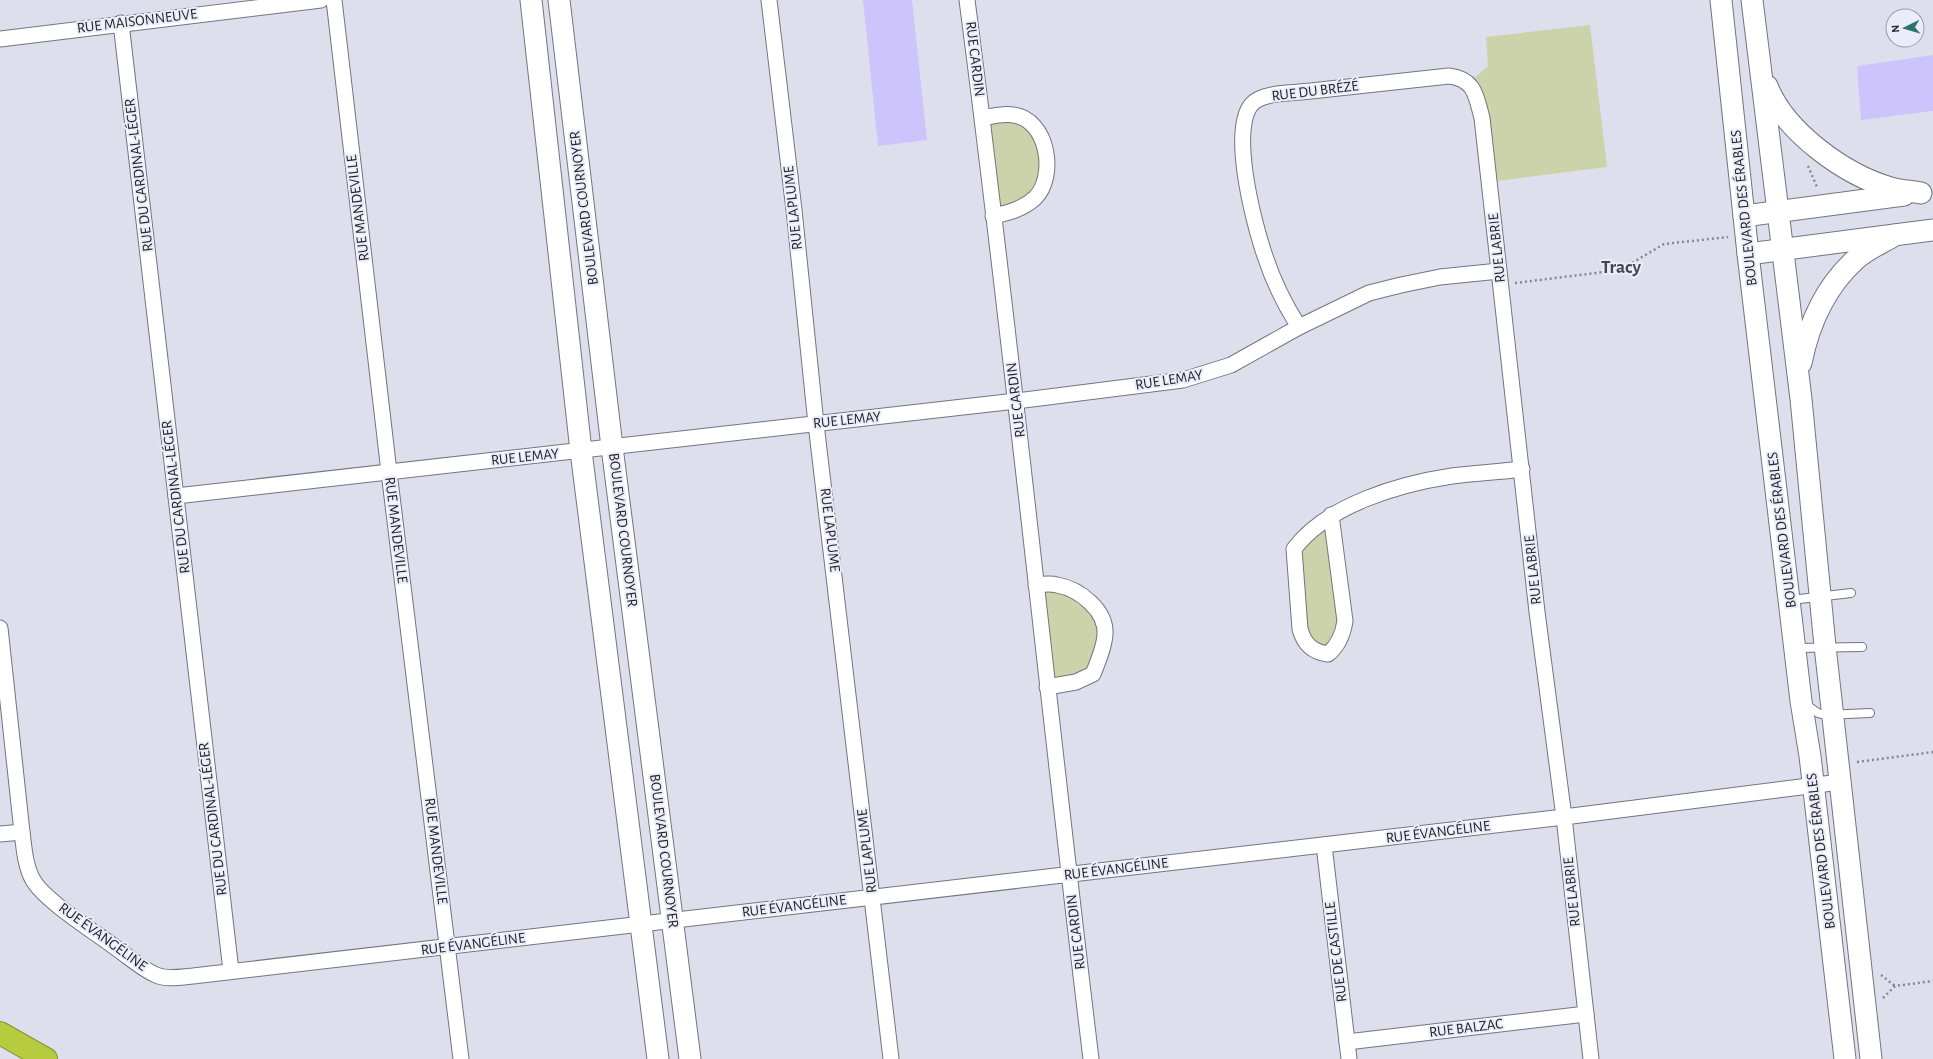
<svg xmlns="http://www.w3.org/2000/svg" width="1933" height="1059" font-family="'Alegreya Sans',sans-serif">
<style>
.park{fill:#ccd2a9}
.building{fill:#cdc4fd}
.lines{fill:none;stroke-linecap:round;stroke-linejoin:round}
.lane-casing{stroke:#72757f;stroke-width:10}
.street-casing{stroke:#72757f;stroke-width:17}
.secondary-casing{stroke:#72757f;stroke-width:23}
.highway-casing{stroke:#849137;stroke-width:24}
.path{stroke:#858790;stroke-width:2.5;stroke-dasharray:2 3;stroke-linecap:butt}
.lane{stroke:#fff;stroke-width:8}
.street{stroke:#fff;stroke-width:15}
.secondary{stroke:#fff;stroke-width:21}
.highway{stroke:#b7cb3f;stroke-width:22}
.labels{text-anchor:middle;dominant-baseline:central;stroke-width:4;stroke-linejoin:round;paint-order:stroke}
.street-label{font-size:15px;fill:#242529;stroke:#eaedf9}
.district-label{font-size:19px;font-weight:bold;fill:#444650;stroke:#eaedf9}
</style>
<rect width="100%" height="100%" fill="#dde0ec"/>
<g class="park">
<path d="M1590 25 1607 167 1489 182 1471 81 1488 66 1486 37Z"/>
<path d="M986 121H1025L1044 150 1043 182 1023 204 998 215Z"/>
<path d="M1329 520 1342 621 1327 651 1305 638 1296 550Z"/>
<path d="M1043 584 1057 585 1104 622 1091 671 1053 683Z"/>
</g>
<g class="building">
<path d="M863 0H912L927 140 878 146Z"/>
<path d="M1933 55V111L1861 120 1857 66Z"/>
</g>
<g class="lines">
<g class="lane-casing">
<g id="lane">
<path d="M1791 600 1851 593"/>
<path d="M1796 648 1862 647"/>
<path d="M1805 704 1818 713 1825 715 1870 713"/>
</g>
</g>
<g class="street-casing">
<g id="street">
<path d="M334 0 389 472 461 1059"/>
<path d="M769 0 794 210 816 424 891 1059"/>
<path d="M967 0C1013 352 1048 706 1091 1059"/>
<path d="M121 23 231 971"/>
<path d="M0 39 321 0"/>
<path d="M983 118C993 116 1003 113 1013 115 1048 119 1057 176 1035 198 1023 209 1008 213 993 216"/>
<path d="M1299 327C1285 305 1273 281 1265 256 1255 228 1225 117 1257 100 1272 92 1294 93 1311 91 1357 86 1403 81 1449 76 1475 79 1476 96 1482 118L1537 612 1564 817 1591 1059"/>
<path d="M176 496 1016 401 1183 380 1231 365 1299 327 1369 293 1401 285 1440 277 1499 271"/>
<path d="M1331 515 1345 621C1343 634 1338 646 1328 654 1312 652 1304 644 1300 629L1294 549C1327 505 1399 484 1452 476 1475 473 1499 472 1522 469"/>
<path d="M1036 585C1043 584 1051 583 1057 585 1080 589 1107 611 1105 635 1104 648 1098 662 1093 674L1076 682 1047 687"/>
<path d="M0 628 22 832C24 847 25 866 33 880 45 901 95 932 116 948 129 957 142 969 156 975 167 980 181 977 193 976L1564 817 1840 782"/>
<path d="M0 834 22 832"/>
<path d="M1324 845 1349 1059"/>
<path d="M1347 1042 1586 1014"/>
</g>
</g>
<g class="secondary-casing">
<g id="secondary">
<path d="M531 0 581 451 658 1059"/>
<path d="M559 0 612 447 690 1059"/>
<path d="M1721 0 1748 254 1801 701 1810 756 1845 1059"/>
<path d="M1752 0 1801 399 1825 646 1871 1059"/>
<path d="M1767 86C1785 132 1845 175 1891 188 1901 191 1911 191 1921 193"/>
<path d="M1744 216 1904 195"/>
<path d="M1748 254 1933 230"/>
<path d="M1801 363C1809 323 1825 287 1856 259 1867 249 1882 243 1895 235"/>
</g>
</g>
<g class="highway-casing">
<path id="highway" d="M0 1033 46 1059"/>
</g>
<g class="path">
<path d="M1808 166 1817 187"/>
<path d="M1515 283 1620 270 1664 244 1728 237"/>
<path d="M1857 762 1933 752"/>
<path d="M1881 975 1895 986"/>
<path d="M1883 998 1895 986 1933 981"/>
</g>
<use href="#lane" class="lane"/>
<use href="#street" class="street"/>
<use href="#secondary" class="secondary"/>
<use href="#highway" class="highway"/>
</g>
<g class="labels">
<g class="street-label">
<text transform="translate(137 21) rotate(-7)">RUE MAISONNEUVE</text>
<text transform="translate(975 59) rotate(83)">RUE CARDIN</text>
<text transform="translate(1315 91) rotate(-7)">RUE DU BRÉZÉ</text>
<text transform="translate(139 175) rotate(-97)">RUE DU CARDINAL-LÉGER</text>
<text transform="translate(358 208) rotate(-97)">RUE MANDEVILLE</text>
<text transform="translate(584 208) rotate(-97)">BOULEVARD COURNOYER</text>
<text transform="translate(793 208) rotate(-96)">RUE LAPLUME</text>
<text transform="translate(1744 208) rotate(-96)">BOULEVARD DES ÉRABLES</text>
<text transform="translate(1497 248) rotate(-96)">RUE LABRIE</text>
<text transform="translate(1169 380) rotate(-9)">RUE LEMAY</text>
<text transform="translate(1016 400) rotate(-97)">RUE CARDIN</text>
<text transform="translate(847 420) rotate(-6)">RUE LEMAY</text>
<text transform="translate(525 457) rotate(-6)">RUE LEMAY</text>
<text transform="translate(176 497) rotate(-97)">RUE DU CARDINAL-LÉGER</text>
<text transform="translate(396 530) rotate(83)">RUE MANDEVILLE</text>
<text transform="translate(623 530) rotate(83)">BOULEVARD COURNOYER</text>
<text transform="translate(830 530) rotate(83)">RUE LAPLUME</text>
<text transform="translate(1782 530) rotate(-97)">BOULEVARD DES ÉRABLES</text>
<text transform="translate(1533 570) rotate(-96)">RUE LABRIE</text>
<text transform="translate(213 819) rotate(-97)">RUE DU CARDINAL-LÉGER</text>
<text transform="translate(1438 832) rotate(-7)">RUE ÉVANGÉLINE</text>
<text transform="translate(436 851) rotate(83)">RUE MANDEVILLE</text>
<text transform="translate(664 851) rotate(83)">BOULEVARD COURNOYER</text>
<text transform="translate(867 851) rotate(-97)">RUE LAPLUME</text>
<text transform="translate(1821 851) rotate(-97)">BOULEVARD DES ÉRABLES</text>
<text transform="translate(1116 869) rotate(-7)">RUE ÉVANGÉLINE</text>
<text transform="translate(1572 892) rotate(-96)">RUE LABRIE</text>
<text transform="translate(794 906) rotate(-7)">RUE ÉVANGÉLINE</text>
<text transform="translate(1076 932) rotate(-97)">RUE CARDIN</text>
<text transform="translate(103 937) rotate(36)">RUE ÉVANGÉLINE</text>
<text transform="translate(473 944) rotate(-7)">RUE ÉVANGÉLINE</text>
<text transform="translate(1336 952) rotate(-97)">RUE DE CASTILLE</text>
<text transform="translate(1466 1028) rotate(-7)">RUE BALZAC</text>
</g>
<g class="district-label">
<text x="1621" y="267">Tracy</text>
</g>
</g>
<g transform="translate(1905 28) rotate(265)"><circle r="19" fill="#eaedf9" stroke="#9b9da6"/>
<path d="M0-3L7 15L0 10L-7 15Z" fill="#2c746b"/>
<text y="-6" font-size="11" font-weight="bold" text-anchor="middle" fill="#242529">N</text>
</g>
</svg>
